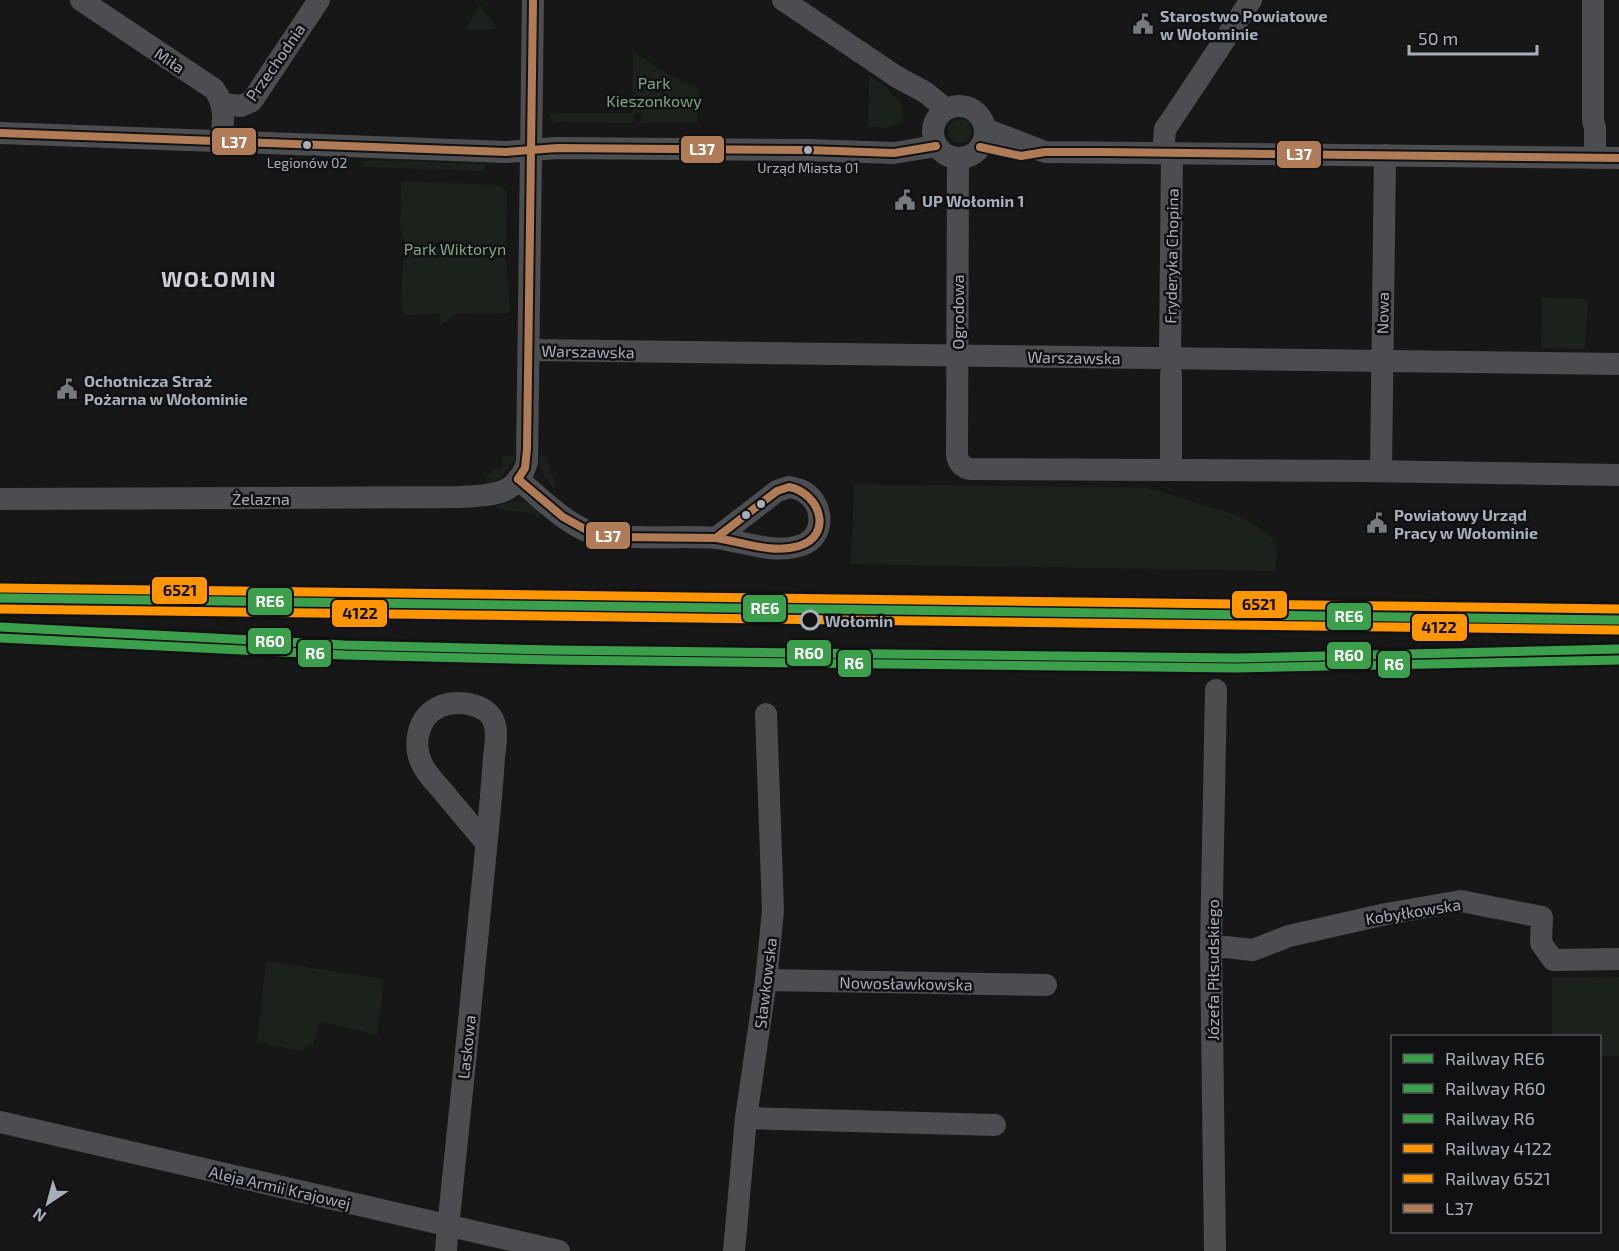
<svg xmlns="http://www.w3.org/2000/svg" width="1619" height="1251" font-family="'Exo 2',sans-serif">
<style>
.green{fill:#1b221b}
.lines{fill:none;stroke-linecap:round;stroke-linejoin:round}
.minor{stroke:#4b4d51;stroke-width:22}
.rail{stroke:#4b4d50;stroke-width:4.5;stroke-dasharray:8 6;stroke-linecap:butt}
.bus-1-casing{stroke:#111114;stroke-width:12}
.bus-1{stroke:#b07c57;stroke-width:8}
.rail-1-casing{stroke:#111114;stroke-width:14}
.rail-2-casing{stroke:#111114;stroke-width:14}
.rail-3-casing{stroke:#111114;stroke-width:14}
.rail-4-casing{stroke:#111114;stroke-width:14}
.rail-5-casing{stroke:#111114;stroke-width:14}
.rail-1{stroke:#3c9f4b;stroke-width:9}
.rail-2{stroke:#3c9f4b;stroke-width:9}
.rail-3{stroke:#3c9f4b;stroke-width:9}
.rail-4{stroke:#ff9500;stroke-width:9}
.rail-5{stroke:#ff9500;stroke-width:9}
.bus-dot{fill:#a7afba;stroke:#111114;stroke-width:2}
.stop-dot{fill:#111114;stroke:#a7afba;stroke-width:3}
.labels{text-anchor:middle;dominant-baseline:central;stroke-width:5;stroke-linejoin:round;paint-order:stroke}
.bus-label{font-size:14px;fill:#a7afba;stroke:#111114}
.poi-label{font-size:16px;font-weight:bold;fill:#a7afba;stroke:#111114;text-anchor:start}
.street-label{font-size:16px;fill:#a7afba;stroke:#111114}
.park-label{font-size:16px;fill:#7fa67d;stroke:#111114}
.stop-label{font-size:16px;font-weight:bold;fill:#a7afba;stroke:#111114;text-anchor:start}
.district-label{font-size:22px;font-weight:bold;letter-spacing:1.5px;fill:#c9cdd5;stroke:#111114}
.line-badge{stroke:#111114;stroke-width:2}
.badge-label{font-size:16px;text-anchor:middle;font-weight:bold;fill:#fff}
.pale-badge-label{font-size:16px;text-anchor:middle;font-weight:bold;fill:#111}
</style>
<rect width="100%" height="100%" fill="#171718"/>
<g class="green">
<path d="M480 4 497 29 465 30Z"/>
<path d="M633 52 666 73 699 89 697 123H640L641 114 635 113 634 123 555 122 550 117V113H632Z"/>
<path d="M869 74C883 87 911 102 902 122L886 128 868 127Z"/>
<circle cx="960" cy="131" r="12"/>
<path d="M373 160 485 164V169L483 171 359 167 365 161Z"/>
<path d="M401 181 499 185 507 192 506 257 510 311 506 313 458 314 440 325V314L404 315 401 307 404 239 400 226Z"/>
<path d="M1542 298 1584 299 1588 304 1585 346 1583 349 1541 348Z"/>
<path d="M502 456H516L501 478 489 485 486 478 493 469 502 468Z"/>
<path d="M538 456H546L556 485 554 490 542 473Z"/>
<path d="M854 484 1148 488 1236 515 1254 524 1272 538 1277 549 1275 571 851 564Z"/>
<path d="M512 501 525 502 542 513 539 518H536V514L499 509 496 507Z"/>
<path d="M266 961 384 979 377 1035 320 1021 313 1046 306 1045 304 1051 257 1043Z"/>
<path d="M1619 977V1056H1600V1036H1552V978Z"/>
</g>
<g class="lines">
<g class="minor">
<path d="M81 0 214 89C226 105 224 123 220 141"/>
<path d="M783 0 897 77 925 92 946 109"/>
<path d="M1593 0V121L1595 128V158"/>
<path d="M222 104 241 106 252 101 319 0"/>
<circle cx="959" cy="132" r="26"/>
<path d="M985 129 1045 152 1619 158"/>
<path d="M0 133 506 152 557 148 808 150 894 153 936 146"/>
<path d="M1163 153 1165 129 1170 122 1251 0"/>
<path d="M958 158 957 455C958 463 963 468 971 469L1365 471 1619 475"/>
<path d="M529 350 1619 364"/>
<path d="M1170 359 1172 153"/>
<path d="M1171 469V374"/>
<path d="M1381 471 1385 155"/>
<path d="M518 479C539 497 566 524 592 533 607 538 622 537 637 537 663 538 690 536 716 538 743 541 775 555 802 545 825 537 824 506 806 493 801 489 795 488 789 487L777 491 716 538"/>
<path d="M0 499 460 497C489 495 517 497 527 462L533 0"/>
<path d="M1211 948 1226 947 1253 950 1289 936 1386 914 1461 901 1542 917 1541 943 1553 960 1619 959"/>
<path d="M766 980 1046 985"/>
<path d="M746 1118 995 1125"/>
<path d="M0 1122 559 1251"/>
<path d="M446 1251 447 1237C461 1108 473 978 486 849 489 819 492 788 494 758 495 747 498 733 494 722 488 703 455 699 439 707 417 717 412 746 423 766 428 776 438 785 445 794 459 811 473 827 486 843"/>
<path d="M734 1251 746 1118 766 980 773 911 766 714"/>
<path d="M1215 1251 1211 948 1216 690"/>
</g>
<path class="rail" d="M0 586 1619 608"/>
<g class="bus-1-casing">
<g id="bus-1">
<path d="M0 133 506 152 557 148 808 150 894 153 936 146"/>
<path d="M980 147 1021 156 1045 152H1105L1619 158"/>
<path d="M518 479 525 468 527 449 533 0"/>
<path d="M518 479 563 517 592 533 614 537 716 538"/>
<path d="M789 487C820 493 834 535 799 546 772 554 743 542 716 538L777 491Z"/>
</g>
</g>
<use href="#bus-1" class="bus-1"/>
<g class="rail-1-casing">
<path id="rail-1" d="M0 598 1619 620"/>
</g>
<g class="rail-2-casing">
<path id="rail-2" d="M0 627 345 645 553 650 1236 658 1619 649"/>
</g>
<g class="rail-3-casing">
<path id="rail-3" d="M0 638 344 655 553 660 1236 668 1619 660"/>
</g>
<g class="rail-4-casing">
<path id="rail-4" d="M0 609 1619 630"/>
</g>
<g class="rail-5-casing">
<path id="rail-5" d="M0 588 1619 609"/>
</g>
<use href="#rail-1" class="rail-1"/>
<use href="#rail-2" class="rail-2"/>
<use href="#rail-3" class="rail-3"/>
<use href="#rail-4" class="rail-4"/>
<use href="#rail-5" class="rail-5"/>
</g>
<defs>
<g id="civic-bare" transform="scale(1.62)"><path d="M-.6-6.5H3V-4.5H.6V-3L4-1V1h2V6H-6V1h2V-1L-.6-3ZM-1.2 2.5V6h2.4V2.5Z" fill="#757a81" stroke="#111114" stroke-width="2.5" paint-order="stroke"/></g>
</defs>
<g fill-rule="evenodd">
<use href="#civic-bare" x="1143" y="24"/>
<use href="#civic-bare" x="905" y="200"/>
<use href="#civic-bare" x="67" y="389"/>
<use href="#civic-bare" x="1377" y="523"/>
</g>
<g class="bus-dot">
<circle cx="307" cy="145" r="5"/>
<circle cx="808" cy="150" r="5"/>
<circle cx="761" cy="504" r="5"/>
<circle cx="746" cy="515" r="5"/>
</g>
<circle class="stop-dot" cx="810" cy="620" r="9"/>
<g class="labels">
<g class="bus-label">
<text x="307" y="162">Legionów 02</text>
<text x="808" y="167">Urząd Miasta 01</text>
</g>
<g class="poi-label">
<text x="1160" y="15">Starostwo Powiatowe<tspan x="1160" dy="18">w Wołominie</tspan></text>
<text x="922" y="200">UP Wołomin 1</text>
<text x="84" y="380">Ochotnicza Straż<tspan x="84" dy="18">Pożarna w Wołominie</tspan></text>
<text x="1394" y="514">Powiatowy Urząd<tspan x="1394" dy="18">Pracy w Wołominie</tspan></text>
</g>
<g class="street-label">
<text transform="translate(170 60) rotate(34)">Miła</text>
<text transform="translate(275 62) rotate(-55)">Przechodnia</text>
<text transform="translate(1171 256) rotate(-89)">Fryderyka Chopina</text>
<text transform="translate(957 312) rotate(-90)">Ogrodowa</text>
<text transform="translate(1382 313) rotate(-89)">Nowa</text>
<text transform="translate(588 351) rotate(1)">Warszawska</text>
<text transform="translate(1074 357) rotate(1)">Warszawska</text>
<text x="261" y="498">Żelazna</text>
<text transform="translate(1413 911) rotate(-9)">Kobyłkowska</text>
<text transform="translate(1212 970) rotate(-90)">Józefa Piłsudskiego</text>
<text transform="translate(765 983) rotate(-83)">Sławkowska</text>
<text transform="translate(906 983) rotate(1)">Nowosławkowska</text>
<text transform="translate(466 1047) rotate(-84)">Laskowa</text>
<text transform="translate(280 1187) rotate(13)">Aleja Armii Krajowej</text>
</g>
<g class="park-label">
<text x="654" y="82">Park<tspan x="654" dy="18">Kieszonkowy</tspan></text>
<text x="455" y="248">Park Wiktoryn</text>
</g>
<g class="stop-label">
<text x="825" y="620">Wołomin</text>
</g>
<g class="district-label">
<text x="219" y="278">WOŁOMIN</text>
</g>
</g>
<g class="line-badge">
<rect x="211" y="127" width="46" height="29" rx="6" fill="#b07c57"/>
<rect x="680" y="135" width="45" height="29" rx="6" fill="#b07c57"/>
<rect x="1276" y="140" width="46" height="29" rx="6" fill="#b07c57"/>
<rect x="585" y="521" width="46" height="29" rx="6" fill="#b07c57"/>
<rect x="151" y="576" width="57" height="29" rx="6" fill="#ff9500"/>
<rect x="247" y="587" width="46" height="29" rx="6" fill="#3c9f4b"/>
<rect x="1231" y="590" width="57" height="29" rx="6" fill="#ff9500"/>
<rect x="742" y="594" width="45" height="29" rx="6" fill="#3c9f4b"/>
<rect x="331" y="599" width="57" height="29" rx="6" fill="#ff9500"/>
<rect x="1326" y="602" width="46" height="29" rx="6" fill="#3c9f4b"/>
<rect x="1411" y="613" width="57" height="29" rx="6" fill="#ff9500"/>
<rect x="247" y="627" width="45" height="28" rx="6" fill="#3c9f4b"/>
<rect x="786" y="639" width="46" height="28" rx="6" fill="#3c9f4b"/>
<rect x="297" y="639" width="35" height="29" rx="6" fill="#3c9f4b"/>
<rect x="1326" y="641" width="46" height="29" rx="6" fill="#3c9f4b"/>
<rect x="837" y="649" width="35" height="29" rx="6" fill="#3c9f4b"/>
<rect x="1377" y="650" width="34" height="29" rx="6" fill="#3c9f4b"/>
</g>
<g class="badge-label">
<text x="234" y="148">L37</text>
<text x="702" y="155">L37</text>
<text x="1299" y="160">L37</text>
<text x="608" y="542">L37</text>
<text x="270" y="607">RE6</text>
<text x="765" y="614">RE6</text>
<text x="1349" y="622">RE6</text>
<text x="270" y="647">R60</text>
<text x="809" y="659">R60</text>
<text x="315" y="659">R6</text>
<text x="1349" y="661">R60</text>
<text x="854" y="669">R6</text>
<text x="1394" y="670">R6</text>
</g>
<g class="pale-badge-label">
<text x="180" y="596">6521</text>
<text x="1259" y="610">6521</text>
<text x="360" y="619">4122</text>
<text x="1439" y="633">4122</text>
</g>
<rect x="1391" y="1035" width="210" height="198" fill="#111114" stroke="#4d5056" stroke-width="1.5"/>
<rect x="1403" y="1054" width="30" height="9" fill="#3c9f4b" stroke="#4d5056" stroke-width="1.5"/>
<text x="1445" y="1065" font-size="18" fill="#a7afba">Railway RE6</text>
<rect x="1403" y="1084" width="30" height="9" fill="#3c9f4b" stroke="#4d5056" stroke-width="1.5"/>
<text x="1445" y="1095" font-size="18" fill="#a7afba">Railway R60</text>
<rect x="1403" y="1114" width="30" height="9" fill="#3c9f4b" stroke="#4d5056" stroke-width="1.5"/>
<text x="1445" y="1125" font-size="18" fill="#a7afba">Railway R6</text>
<rect x="1403" y="1144" width="30" height="9" fill="#ff9500" stroke="#4d5056" stroke-width="1.5"/>
<text x="1445" y="1155" font-size="18" fill="#a7afba">Railway 4122</text>
<rect x="1403" y="1174" width="30" height="9" fill="#ff9500" stroke="#4d5056" stroke-width="1.5"/>
<text x="1445" y="1185" font-size="18" fill="#a7afba">Railway 6521</text>
<rect x="1403" y="1204" width="30" height="9" fill="#b07c57" stroke="#4d5056" stroke-width="1.5"/>
<text x="1445" y="1215" font-size="18" fill="#a7afba">L37</text>
<g transform="translate(48 1203) rotate(216)" stroke="#111114" stroke-width="4.5" paint-order="stroke">
<path d="M0-4.5L10 22L0 15L-10 22Z" fill="#a7afba"/>
<text y="-9" font-size="16" font-weight="bold" text-anchor="middle" fill="#a7afba">N</text>
</g>
<path d="M1409 45v9h128v-9" fill="none" stroke="#a7afba" stroke-width="3"/>
<text x="1418" y="45" font-size="18" fill="#a7afba" stroke="#111114" stroke-width="4.5" paint-order="stroke">50 m</text>
</svg>
